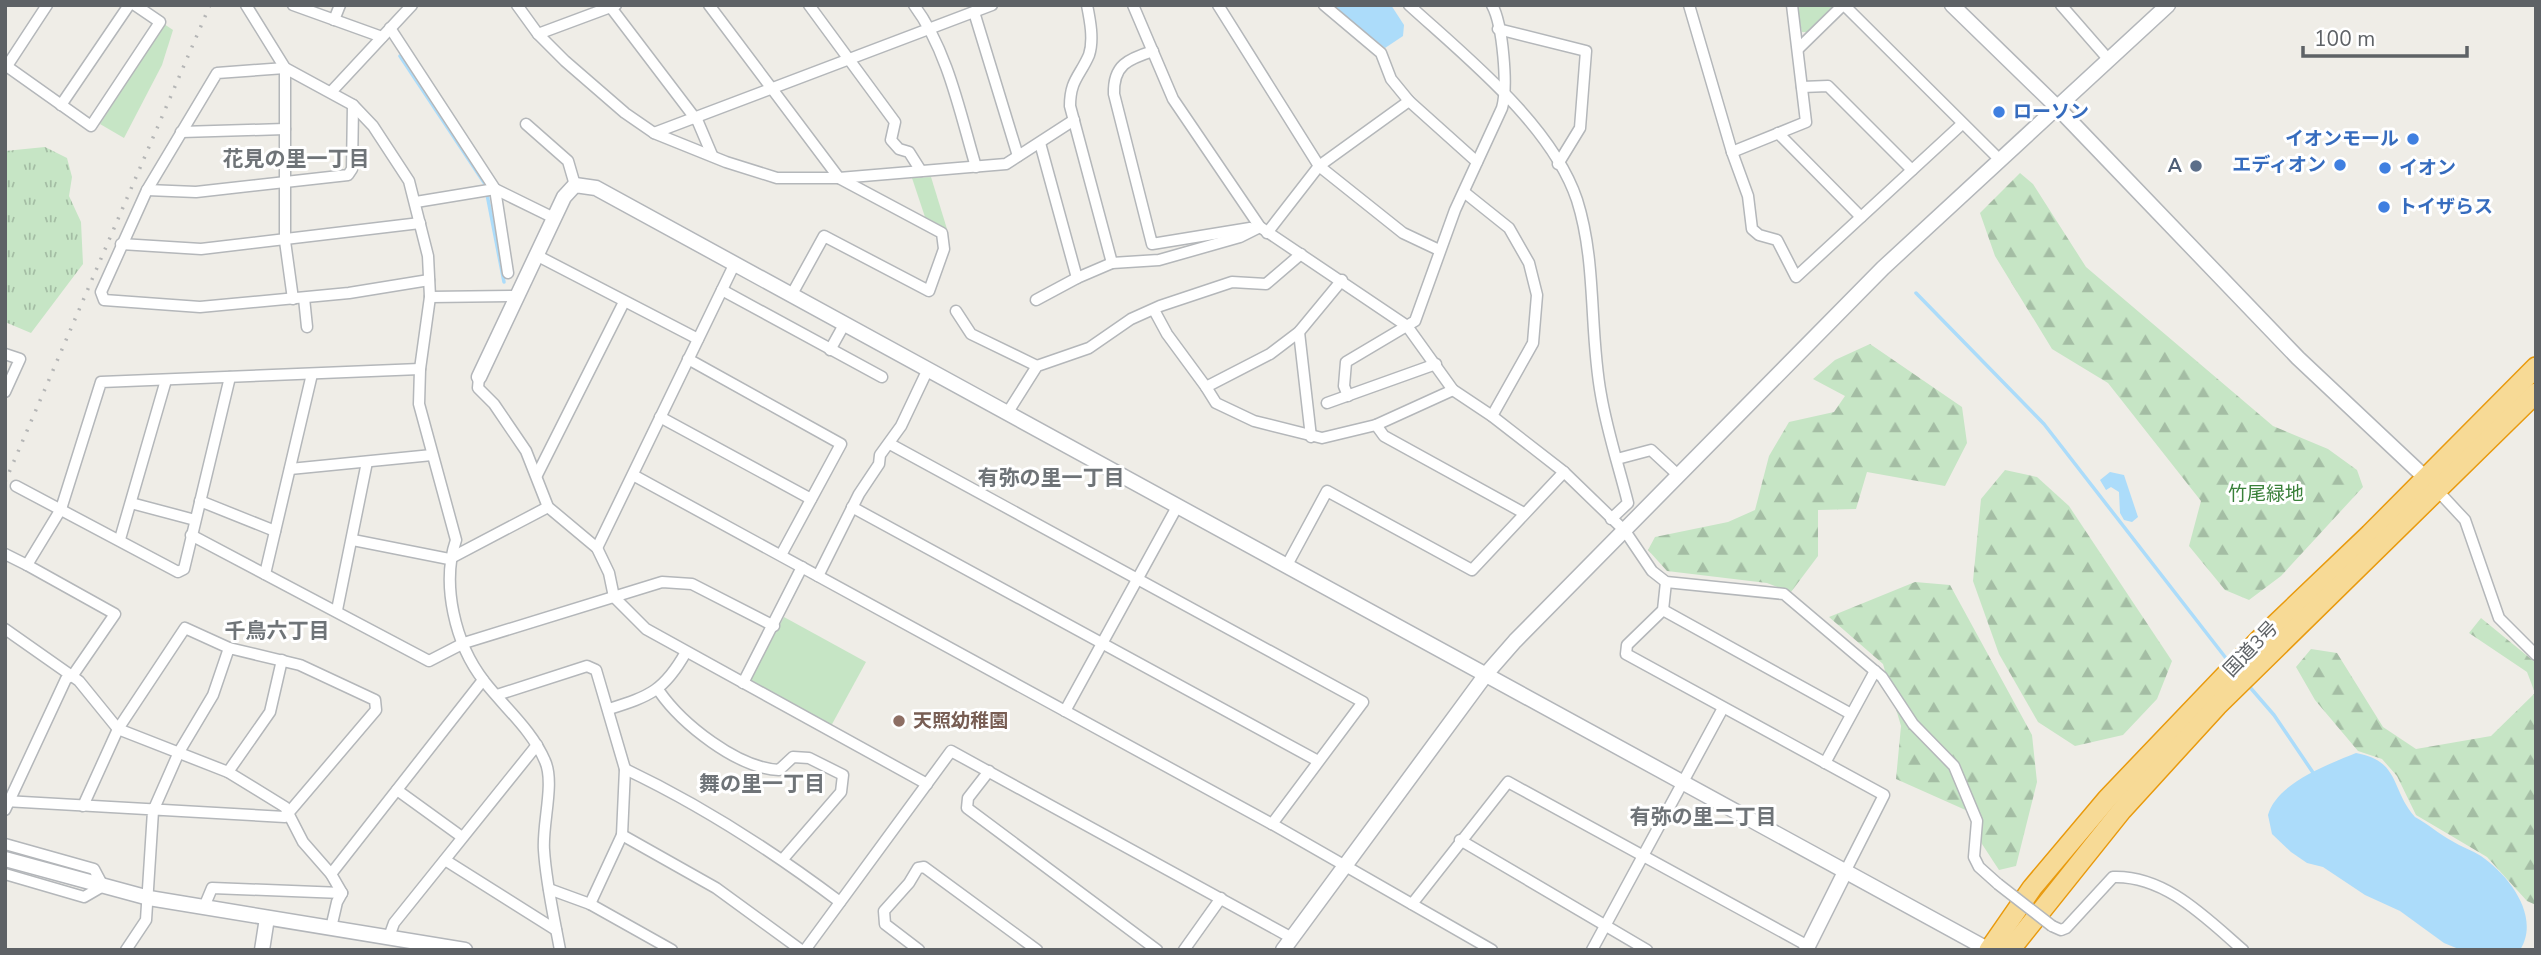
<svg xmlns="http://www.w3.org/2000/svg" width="2541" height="955" font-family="'Nunito Sans','Noto Sans JP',sans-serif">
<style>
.grass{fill:url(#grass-tufts)}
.forest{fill:url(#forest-firs)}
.green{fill:#c6e5c5}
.water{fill:#acdcfa}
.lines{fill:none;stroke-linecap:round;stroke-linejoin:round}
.stream{stroke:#acdcfa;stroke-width:3.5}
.street-casing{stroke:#b4b7ba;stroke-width:13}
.secondary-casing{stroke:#b3b6ba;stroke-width:17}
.highway-casing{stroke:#e99a0d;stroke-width:22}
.street{stroke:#fff;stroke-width:10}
.secondary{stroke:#fff;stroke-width:14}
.highway{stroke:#f7da96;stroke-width:19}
.rail{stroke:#b5b6b6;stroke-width:3.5;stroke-dasharray:2 9;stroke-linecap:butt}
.street-bridge-casing{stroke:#b4b7ba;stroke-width:13;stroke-linecap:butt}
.street-bridge{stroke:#fff;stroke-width:10}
.shop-dot{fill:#3f7fe0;stroke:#fff;stroke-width:2.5}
.service-dot{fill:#5c6f8a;stroke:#fff;stroke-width:2.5}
.education-dot{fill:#8d6e63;stroke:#fff;stroke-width:2.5}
.labels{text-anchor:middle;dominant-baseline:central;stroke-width:6;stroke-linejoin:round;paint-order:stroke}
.shop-label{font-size:19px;font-weight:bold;fill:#366cbe;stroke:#fff;text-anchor:start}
.service-label{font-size:19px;font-weight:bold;fill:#4e5e75;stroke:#fff;text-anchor:end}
.park-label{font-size:19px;fill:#3a813a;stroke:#fff}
.street-label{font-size:19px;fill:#5e6266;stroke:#fff}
.education-label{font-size:19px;font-weight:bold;fill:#785e54;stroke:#fff;text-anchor:start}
.neighbourhood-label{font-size:21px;font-weight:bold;fill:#6f7478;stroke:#fff}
</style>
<defs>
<pattern id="grass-tufts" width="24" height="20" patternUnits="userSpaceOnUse" patternTransform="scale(1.75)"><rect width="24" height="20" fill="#c6e5c5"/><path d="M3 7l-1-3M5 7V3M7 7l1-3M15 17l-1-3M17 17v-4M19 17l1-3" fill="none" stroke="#a4bda4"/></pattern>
<pattern id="forest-firs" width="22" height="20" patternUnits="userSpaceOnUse" patternTransform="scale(1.75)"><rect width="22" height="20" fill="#c6e5c5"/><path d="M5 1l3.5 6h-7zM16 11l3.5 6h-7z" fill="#a4bda4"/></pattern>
</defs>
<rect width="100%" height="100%" fill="#efede7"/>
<path class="grass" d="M45 147 67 158 72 177 69 196 81 222 83 264 31 333 5 322V151Z"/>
<g class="forest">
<path d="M2020 173 2033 184 2086 267 2273 426 2328 449 2357 470 2363 487 2281 576 2249 600 2225 590 2189 546 2201 501 2108 383 2052 349 1995 256 1980 213Z"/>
<path d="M1870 344 1962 407 1967 443 1945 486 1867 472 1856 509 1818 510V556L1791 592 1767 583 1667 571 1648 550 1655 537 1728 522 1755 510 1769 456 1789 422 1834 412 1845 396 1813 379 1835 360Z"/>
<path d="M2005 470 2037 477 2069 506 2172 661 2157 699 2123 735 2075 746 2038 722 1999 654 1973 581 1981 499Z"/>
<path d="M1915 582 1950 585 2032 735 2037 782 2016 866 1999 870 1982 844 1970 812 1896 779 1901 726 1883 664 1829 617Z"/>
<path d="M2481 618 2536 663V905L2527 901 2487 857 2416 815 2397 776 2382 759 2358 751 2315 700 2296 667 2311 649 2337 653 2383 727 2416 749 2491 736 2535 693 2527 672 2469 633Z"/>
</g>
<g class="green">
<path d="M1796 5H1835L1808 32H1802Z"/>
<path d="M164 24 173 30 162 65 124 138 100 124Z"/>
<path d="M931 177 947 229 925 217 912 178Z"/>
<path d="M784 617 866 662 831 726 752 683 751 677Z"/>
</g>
<g class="water">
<path d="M1332 5H1391L1404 25 1403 36 1385 48Z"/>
<path d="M2110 472 2124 475 2138 517 2132 522 2124 520 2120 513 2119 492 2111 487 2106 490 2100 480Z"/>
<path d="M2356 753C2401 761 2390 789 2415 817 2428 824 2439 834 2452 841 2461 847 2472 850 2481 856 2509 875 2541 917 2520 950H2461L2444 943 2400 911 2365 895 2323 867 2307 863 2291 852 2272 834 2268 815C2277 783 2327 765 2356 753Z"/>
</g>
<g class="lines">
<g class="stream">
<path d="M400 56 485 184 504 282"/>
<path d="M1916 293 2044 424 2229 662"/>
<path d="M2248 685 2274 715 2316 777"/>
</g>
<g class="street-casing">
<g id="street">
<path d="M246 5 285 68 353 105 373 126 409 181 428 256 430 297 420 369 419 404 456 540C441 584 455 644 484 681 504 707 532 730 545 761 555 783 542 824 544 850 546 883 554 917 560 950"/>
<path d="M293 5 382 37"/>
<path d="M517 5 538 34 565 61 625 113 654 133 726 162 777 178H839L1006 164 1074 120"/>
<path d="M609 5 698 122 712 155"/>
<path d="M709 5 839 178 942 233 944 249 929 291 824 236 792 294"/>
<path d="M809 5 895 122 891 140 899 149 909 152 921 171"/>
<path d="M914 5C948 51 960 113 976 167"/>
<path d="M1087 5C1090 20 1094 40 1089 55 1080 76 1070 80 1070 106L1112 263"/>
<path d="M1133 5 1173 99 1260 227 1407 326 1453 390 1492 416 1564 472 1625 531 1652 571 1666 582 1784 594 1882 677 1913 724 1954 766 1977 821 1974 857 1979 867 1998 884"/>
<path d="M1218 5 1319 166 1403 233 1439 250"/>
<path d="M1324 5 1381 53 1391 79 1409 101 1477 162"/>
<path d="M1409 5C1466 57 1552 125 1577 200 1597 263 1589 331 1601 395 1607 431 1619 467 1628 503L1611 519"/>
<path d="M1689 5 1732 152 1748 196 1752 229 1759 235 1777 240 1796 277 1962 124"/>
<path d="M1844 5 2000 160"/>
<path d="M2061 5 2109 60"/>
<path d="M974 12 1018 156"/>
<path d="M334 20 340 5"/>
<path d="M390 28 495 189 508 273"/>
<path d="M1498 29 1586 51 1580 128 1558 164"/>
<path d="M538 34 616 5"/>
<path d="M1799 48 1843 5"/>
<path d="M1153 51C1128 59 1113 65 1114 94L1152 244 1250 228"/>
<path d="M5 65 91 126 160 22 135 5"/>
<path d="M7 66 47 5"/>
<path d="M285 68 217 73 147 190 101 292 104 300 200 307 349 293 429 280"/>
<path d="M285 68V241L293 299"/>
<path d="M1802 87 1828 86 1912 170"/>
<path d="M331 92 412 5"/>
<path d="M61 105 129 5"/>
<path d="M526 124 568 161 575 185"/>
<path d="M181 132 285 129"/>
<path d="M654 133 992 5"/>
<path d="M1778 133 1861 217"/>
<path d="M1040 143 1077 278 1112 263 1159 260 1240 237 1260 227"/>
<path d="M1732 152 1806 122 1792 5"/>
<path d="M147 190 196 192 348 175 352 169 353 105"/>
<path d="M1464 192 1509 228 1529 263 1537 295 1533 343 1492 416"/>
<path d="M416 202 495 189 554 218"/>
<path d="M1267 233 1319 166 1409 101"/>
<path d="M121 244 201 249 420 223"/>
<path d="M536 255 698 339"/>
<path d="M1342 280 1299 332 1270 354 1206 387 1216 403 1254 421 1322 438 1376 425 1453 390"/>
<path d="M722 290 882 377"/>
<path d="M430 297 517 296"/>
<path d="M304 298 307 327"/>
<path d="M1036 300 1077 278"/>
<path d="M1154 310 1167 334 1206 387"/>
<path d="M956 311 971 334 1037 366"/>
<path d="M1299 332 1311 437"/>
<path d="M830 350 845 323"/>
<path d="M5 354 20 359 5 392"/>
<path d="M688 359 841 444 781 555"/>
<path d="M479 377 478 388 494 404 526 451 548 507 597 548 609 573 614 597 646 629 927 784"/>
<path d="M1348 396 1344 386 1346 362 1415 321 1455 210 1502 108C1508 87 1503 25 1492 5"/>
<path d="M1327 403 1436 364"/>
<path d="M1008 412 1037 366 1089 348 1131 319 1160 306 1232 282 1266 284 1301 254"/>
<path d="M660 417 811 499"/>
<path d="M1376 425 1384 436 1524 513"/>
<path d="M890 444 1363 702 1272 824"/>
<path d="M1617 459 1651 450 1678 475"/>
<path d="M290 469 432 455"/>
<path d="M537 475 624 302"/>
<path d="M633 475 1272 824 1492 950"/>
<path d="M16 486 178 572 184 569 230 377"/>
<path d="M2437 490 2465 520 2499 618 2536 655"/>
<path d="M200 501 275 531"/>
<path d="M131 503 195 520"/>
<path d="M852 507 1318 761"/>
<path d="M191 535 429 661 464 643 662 582 692 584 774 626"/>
<path d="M120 539 166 380"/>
<path d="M353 540 449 559 548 507"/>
<path d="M597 548 735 263"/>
<path d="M5 554 27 565"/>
<path d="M1287 565 1327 491 1472 570 1564 472"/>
<path d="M265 574 312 374"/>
<path d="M818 576 859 494 879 464 880 455 901 426 928 369"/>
<path d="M1666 582 1663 610 1627 645 1626 654 1884 795 1846 870"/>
<path d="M337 610 367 462"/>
<path d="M1663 610 1851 714"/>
<path d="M5 629 79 681 118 729 228 772 285 807 303 842 331 874 342 893 337 902 331 928"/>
<path d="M743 683 802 567"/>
<path d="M659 691C682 724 737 768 779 770L793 757 809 758 843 775 841 792 783 859"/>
<path d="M497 695 587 666 596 670 625 769 622 835 590 904"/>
<path d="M609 709C650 696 664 691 686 652"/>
<path d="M1065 711 1178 505"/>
<path d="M1825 763 1875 671"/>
<path d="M625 769C703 806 771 850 840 902"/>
<path d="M989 771 968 798 967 808 1157 950"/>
<path d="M228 772 270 712 282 660"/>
<path d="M397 790 462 837"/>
<path d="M5 801 285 817 376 710 375 700 300 665 229 648 213 695 179 752 153 811 146 920 126 950"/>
<path d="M83 806 118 729 185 628 229 648"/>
<path d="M5 810 66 679 73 675 115 614 27 565 61 509 101 382 420 369"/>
<path d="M622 835 716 888 801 950"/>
<path d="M1460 840 1647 950"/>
<path d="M5 844 94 869 103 886 84 897 5 874"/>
<path d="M445 860 556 930"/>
<path d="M331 874 483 680"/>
<path d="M549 889 590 904 672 950"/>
<path d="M1412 904 1508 782 1808 946"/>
<path d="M204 907 212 888 342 893"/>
<path d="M2052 926 2061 930 2066 928 2113 877C2165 875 2206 918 2243 950"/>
<path d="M389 937 394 923 537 745"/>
<path d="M805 950 951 751 1292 938"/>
<path d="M919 950 885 924 884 911 909 883 918 868 924 867 1037 950"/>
<path d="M1184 950 1221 898"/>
<path d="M1592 950 1723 708"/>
</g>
</g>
<g class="secondary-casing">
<g id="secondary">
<path d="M1952 5 2057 107 2298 358 2432 484"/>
<path d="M479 377 564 197 575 185 596 188 1989 950"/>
<path d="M5 859 149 898 465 950"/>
<path d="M262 950 267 918"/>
<path d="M1283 950 1487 673 1515 641 1883 268 2168 5"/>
<path d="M1806 950 1846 870"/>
</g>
</g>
<g class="highway-casing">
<g id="highway">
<path d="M1989 950 2032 888 2107 799 2258 641 2370 534 2536 367"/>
<path d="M2010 950 2122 810 2217 706 2536 393"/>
</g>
</g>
<use href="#street" class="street"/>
<use href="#secondary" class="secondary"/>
<use href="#highway" class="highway"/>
<path class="rail" d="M5 482 210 5"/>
<g class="street-bridge-casing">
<path id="street-bridge" d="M1998 884 2052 926"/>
</g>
<use href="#street-bridge" class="street-bridge"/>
</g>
<g class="shop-dot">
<circle cx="1999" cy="112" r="7"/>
<circle cx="2413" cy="139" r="7"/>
<circle cx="2340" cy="165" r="7"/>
<circle cx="2385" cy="168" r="7"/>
<circle cx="2384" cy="207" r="7"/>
</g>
<circle class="service-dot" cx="2196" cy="166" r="7"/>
<circle class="education-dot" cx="899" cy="721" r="7"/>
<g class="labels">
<g class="shop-label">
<text x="2013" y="112">ローソン</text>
<text x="2399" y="139" text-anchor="end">イオンモール</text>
<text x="2326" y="165" text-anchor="end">エディオン</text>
<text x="2399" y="168">イオン</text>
<text x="2398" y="207">トイザらス</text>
</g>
<g class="service-label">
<text x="2182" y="166">A</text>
</g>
<g class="park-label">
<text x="2266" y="494">竹尾緑地</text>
</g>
<g class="street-label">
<text transform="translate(2251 649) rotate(-46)">国道3号</text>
</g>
<g class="education-label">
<text x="913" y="721">天照幼稚園</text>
</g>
<g class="neighbourhood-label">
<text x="296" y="159">花見の里一丁目</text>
<text x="1051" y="478">有弥の里一丁目</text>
<text x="277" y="631">千鳥六丁目</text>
<text x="762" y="784">舞の里一丁目</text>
<text x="1703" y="817">有弥の里二丁目</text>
</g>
</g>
<rect width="2541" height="955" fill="none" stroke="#5e6266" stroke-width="14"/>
<path d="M2303 46v10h164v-10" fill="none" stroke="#5e6266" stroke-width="3.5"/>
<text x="2314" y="46" font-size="21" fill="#5e6266" stroke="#ffffff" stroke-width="5" paint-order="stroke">100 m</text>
</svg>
